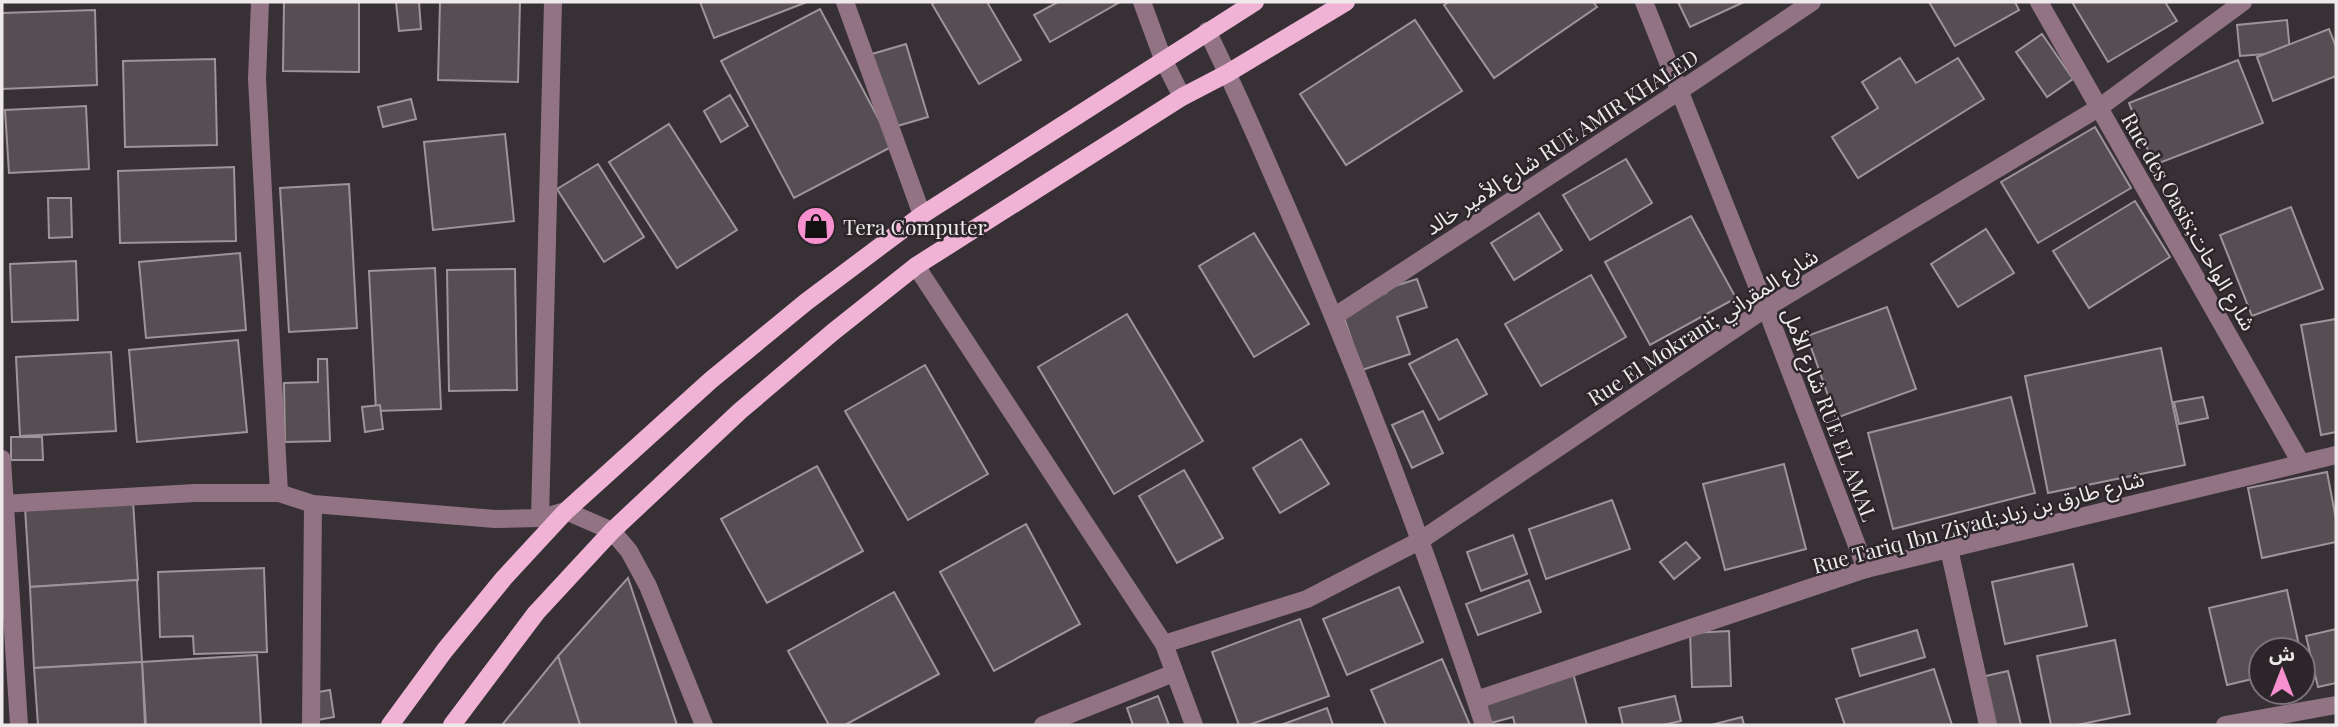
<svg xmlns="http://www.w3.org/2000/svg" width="2338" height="727" font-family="'Playfair Display','Noto Sans Arabic',serif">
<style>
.building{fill:#564e52;stroke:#9e959a;stroke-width:2}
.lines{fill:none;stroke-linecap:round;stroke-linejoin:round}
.minor{stroke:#917384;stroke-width:18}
.major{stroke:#f0b3d6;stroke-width:18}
.labels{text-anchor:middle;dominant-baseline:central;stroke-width:5;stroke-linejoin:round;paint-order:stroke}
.street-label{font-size:21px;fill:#eeeaec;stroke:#2c262a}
.poi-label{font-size:21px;fill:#eeeaec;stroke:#2c262a;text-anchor:start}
</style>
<rect width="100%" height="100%" fill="#373034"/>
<g class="building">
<path d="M284 2H359V72L283 71Z"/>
<path d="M396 2H419L421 29 399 31Z"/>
<path d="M440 2H520L518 82 438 80Z"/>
<path d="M700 2H807L714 38Z"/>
<path d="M935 2H987L1021 60 979 84 932 4Z"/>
<path d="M1058 2H1120L1050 42 1034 15Z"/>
<path d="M1449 2H1593L1597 7 1494 78 1444 5Z"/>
<path d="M1678 2H1744L1690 27Z"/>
<path d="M1929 2H2015L2019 10 1955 46Z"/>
<path d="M2072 2H2165L2177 21 2108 62Z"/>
<path d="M820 9 893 146 794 198 721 61Z"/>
<path d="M95 10 97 85 2 89V13Z"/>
<path d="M1415 20 1462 91 1346 165 1300 94Z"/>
<path d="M2287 20 2290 52 2240 56 2237 25Z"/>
<path d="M2329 29 2336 47V76L2273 101 2257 57Z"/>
<path d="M2042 34 2073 79 2047 97 2016 52Z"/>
<path d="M906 44 928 117 894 127 872 54Z"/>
<path d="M1900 58 1916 83 1958 58 1984 99 1858 178 1832 137 1878 108 1862 82Z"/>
<path d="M215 59 217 145 125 147 123 61Z"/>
<path d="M2238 60 2263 123 2154 165 2129 103Z"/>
<path d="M730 95 748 126 721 142 704 111Z"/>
<path d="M411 99 416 119 383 127 378 107Z"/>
<path d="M86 106 89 169 9 173 5 110Z"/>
<path d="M669 124 737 230 677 268 609 162Z"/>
<path d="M2095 127 2131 188 2038 243 2001 182Z"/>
<path d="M505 134 514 221 433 230 424 142Z"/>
<path d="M1626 159 1652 203 1590 240 1563 195Z"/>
<path d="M598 164 644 237 604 262 557 189Z"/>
<path d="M234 167 236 241 120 243 118 171Z"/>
<path d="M349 184 357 328 289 332 280 188Z"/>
<path d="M48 198H71L72 237 49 238Z"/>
<path d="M2135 201 2170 257 2089 308 2053 251Z"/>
<path d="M2291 207 2323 289 2252 316 2220 235Z"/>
<path d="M1539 213 1562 250 1514 280 1491 243Z"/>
<path d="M1691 216 1736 298 1650 345 1605 262Z"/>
<path d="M1986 229 2014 273 1958 307 1931 264Z"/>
<path d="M1254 233 1309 324 1254 357 1199 266Z"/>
<path d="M240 253 246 330 146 338 139 262Z"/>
<path d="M76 261 78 320 12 322 10 264Z"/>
<path d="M435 268 441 409 376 411 369 271Z"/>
<path d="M515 269 517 390 449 391 447 270Z"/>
<path d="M1591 275 1626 337 1541 386 1505 324Z"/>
<path d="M1417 279 1427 307 1397 317 1410 354 1362 370 1341 309 1386 293 1385 289Z"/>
<path d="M1887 307 1916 389 1836 418 1807 336Z"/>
<path d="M1127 314 1203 441 1114 494 1038 367Z"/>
<path d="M2336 319V432L2321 435 2301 325Z"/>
<path d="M1457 339 1487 394 1439 420 1409 364Z"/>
<path d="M238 340 247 432 137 442 129 350Z"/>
<path d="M2161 348 2185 465 2048 493 2025 376Z"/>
<path d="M111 352 116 431 20 436 16 357Z"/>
<path d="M318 359H327L330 441 285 442 284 383 318 382Z"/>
<path d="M925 365 988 474 908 520 845 411Z"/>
<path d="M2011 397 2035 493 1893 529 1868 433Z"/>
<path d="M2203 397 2208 418 2179 424 2174 402Z"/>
<path d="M380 405 383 429 365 432 362 407Z"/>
<path d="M1423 411 1443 453 1412 468 1392 425Z"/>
<path d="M11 437H42L43 460H11Z"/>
<path d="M1301 439 1329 484 1280 513 1253 468Z"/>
<path d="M1784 464 1806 549 1725 570 1703 484Z"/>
<path d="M817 466 863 551 767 603 721 519Z"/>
<path d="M1184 470 1223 538 1177 563 1139 496Z"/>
<path d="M2327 472 2336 519V542L2262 558 2248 488Z"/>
<path d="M1612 500 1630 549 1546 579 1529 529Z"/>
<path d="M133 501 138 580 30 587 25 508Z"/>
<path d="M1026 524 1080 624 994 671 940 572Z"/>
<path d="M1513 535 1527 574 1481 591 1467 552Z"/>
<path d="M1686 542 1700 558 1674 579 1660 562Z"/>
<path d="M2073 564 2087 626 2005 644 1992 582Z"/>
<path d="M264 568 267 652 194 654 193 636 160 637 158 572Z"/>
<path d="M628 578 677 725H580L558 656Z"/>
<path d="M137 580 142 662 34 668 30 587Z"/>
<path d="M1529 580 1541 612 1478 635 1466 604Z"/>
<path d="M1399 587 1423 642 1347 675 1323 619Z"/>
<path d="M2287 590 2300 650H2261V677L2227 685 2209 608Z"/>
<path d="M894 592 939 674 845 725H829L788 651Z"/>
<path d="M1300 619 1329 696 1249 725H1239L1212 652Z"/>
<path d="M2336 629V683L2318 687 2306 636Z"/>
<path d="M1917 630 1925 657 1860 676 1852 649Z"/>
<path d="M1729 631 1731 686 1692 687 1690 633Z"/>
<path d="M2115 640 2130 714 2077 725H2051L2037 656Z"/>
<path d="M257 655 261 725H146L142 662Z"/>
<path d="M558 656 580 725H502Z"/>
<path d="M1442 659 1470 725H1386L1371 690Z"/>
<path d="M142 662 145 725H38L34 668Z"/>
<path d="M1934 669 1952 725H1845L1836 699Z"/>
<path d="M2008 671 2021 725H1993L1981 677Z"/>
<path d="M1573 673 1587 725H1515L1513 717 1491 723 1484 697Z"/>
<path d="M330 690 334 717 312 721 307 694Z"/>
<path d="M1158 696 1169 725H1133L1127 708Z"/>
<path d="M1675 696 1681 721 1663 725H1623L1619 708Z"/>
<path d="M1327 708 1333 725H1281Z"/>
<path d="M1742 717 1744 725H1711Z"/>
</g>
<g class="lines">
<g class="minor">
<path d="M260 2 257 79 279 493"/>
<path d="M845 2 922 215"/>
<path d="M1142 2 1163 59 1182 97"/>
<path d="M1644 2 1766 308 1866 569"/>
<path d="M2039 2 2301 463"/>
<path d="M1207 31C1234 85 1258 141 1282 196 1358 369 1425 546 1484 725"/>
<path d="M916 266 1164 644 1194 725"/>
<path d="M1335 316 1681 90 1812 2"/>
<path d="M2 459 19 725"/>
<path d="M2 504 195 493H279L313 504 495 519 540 518 566 511 612 531 629 551 648 586 704 725"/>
<path d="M540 518 553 2"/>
<path d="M1949 549 1988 725"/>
<path d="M1164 644 1307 599 1421 540 1766 308 2100 107 2243 2"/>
<path d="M1476 700 1866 569 2336 455"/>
<path d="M311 725 313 504"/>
<path d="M1043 725 1174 673"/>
<path d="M2225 725 2336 705"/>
</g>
<g class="major">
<path d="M390 725 445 650 504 578 566 511 711 380 806 302 922 215 1255 2"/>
<path d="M452 725 536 613 612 531 740 411 833 332 916 266 1182 97 1228 73 1346 2"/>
</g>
</g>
<defs>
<g id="shop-disc" transform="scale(2.0125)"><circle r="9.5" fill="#f690cf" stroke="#2c262a"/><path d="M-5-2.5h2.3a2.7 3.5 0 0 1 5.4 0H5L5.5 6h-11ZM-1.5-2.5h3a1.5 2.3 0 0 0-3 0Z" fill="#111"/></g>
</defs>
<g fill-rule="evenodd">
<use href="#shop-disc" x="816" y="226"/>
</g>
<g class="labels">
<g class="street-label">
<text transform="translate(1561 141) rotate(-33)">شارع الأمير خالد RUE AMIR KHALED</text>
<text transform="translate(2190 221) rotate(60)">Rue des Oasis;شارع الواحات</text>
<text transform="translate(1702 326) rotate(-33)">Rue El Mokrani; شارع المقراني</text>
<text transform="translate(1831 414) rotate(69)">شارع الأمل RUE EL AMAL</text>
<text transform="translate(1978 521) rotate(-15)">Rue Tariq Ibn Ziyad;شارع طارق بن زياد</text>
</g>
<g class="poi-label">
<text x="843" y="226">Tera Computer</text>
</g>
</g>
<rect width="2338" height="727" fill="none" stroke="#eeeaec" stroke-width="7"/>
<g transform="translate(2282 671)"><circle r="33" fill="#2c262a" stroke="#7a7478" stroke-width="2"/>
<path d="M0-5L12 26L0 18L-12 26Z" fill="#f690cf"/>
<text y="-10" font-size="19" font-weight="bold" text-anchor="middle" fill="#eeeaec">ش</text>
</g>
</svg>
